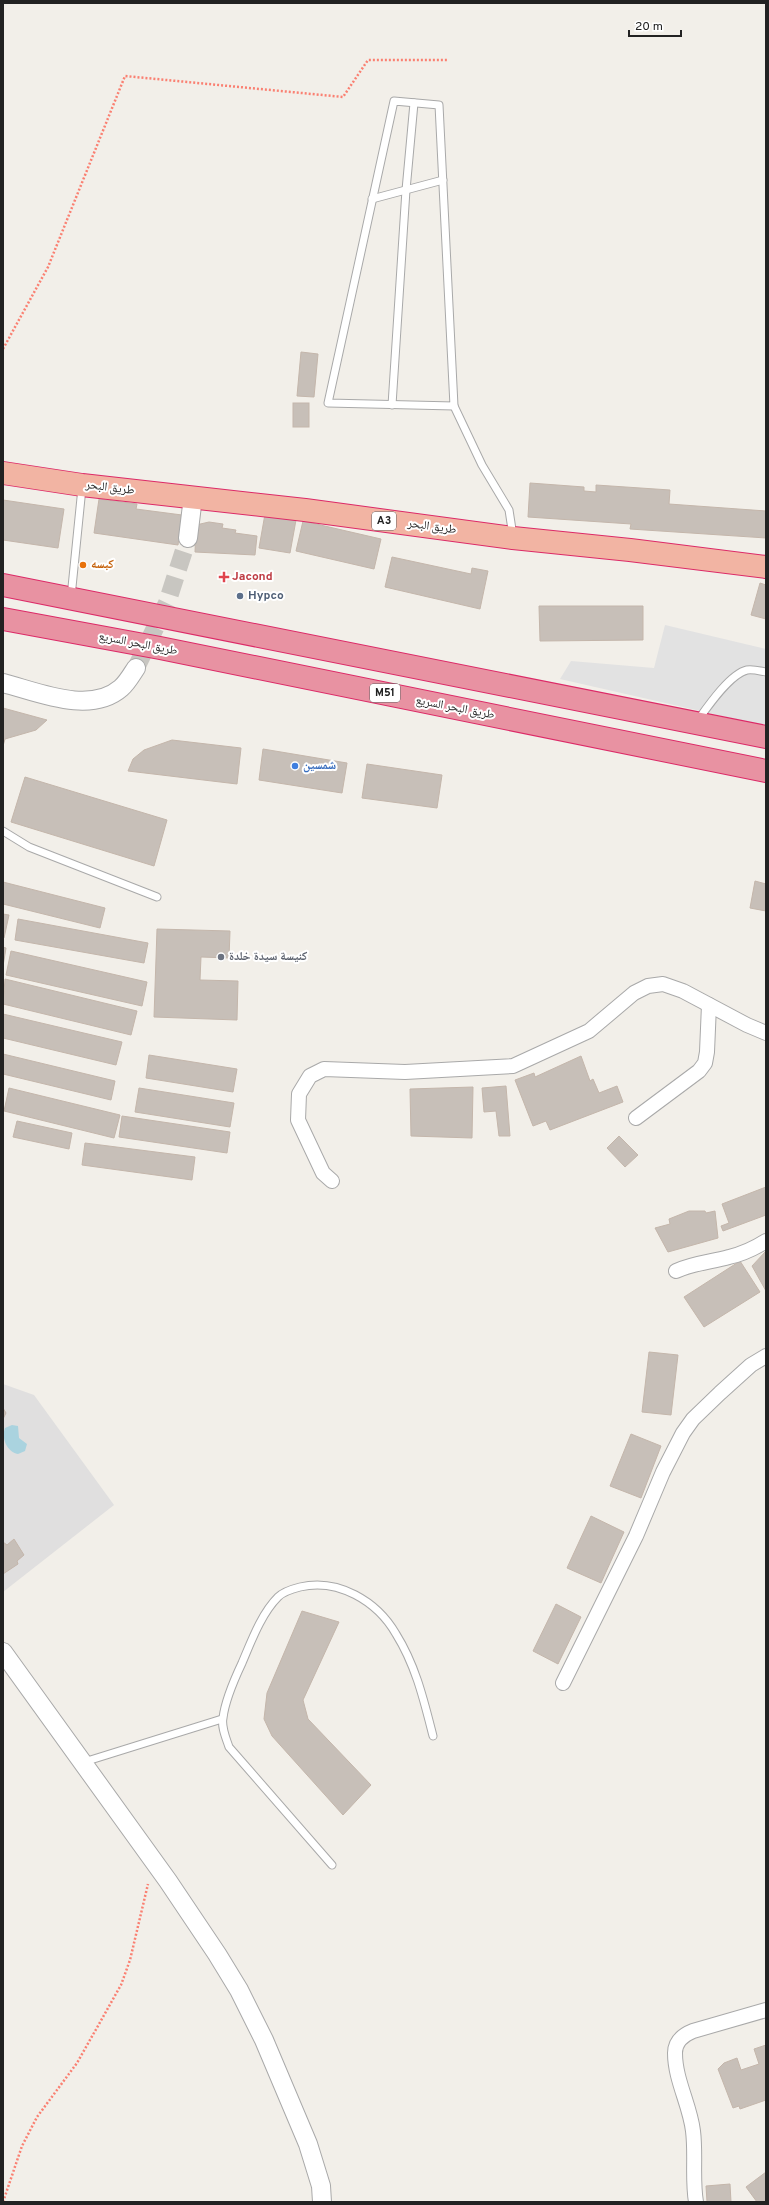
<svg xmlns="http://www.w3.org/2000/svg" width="769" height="2205" font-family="Overpass,'Noto Naskh Arabic',sans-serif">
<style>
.residential{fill:#e0dfdf}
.parking{fill:#e2e2e2}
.water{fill:#aad3df}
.building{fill:#c7bfb8;stroke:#c4b6ab}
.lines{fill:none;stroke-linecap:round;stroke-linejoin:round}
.tertiary-tunnel{stroke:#c8c6c1;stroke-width:18;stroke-dasharray:18 9;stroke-linecap:butt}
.service-casing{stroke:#a9a9a9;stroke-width:9}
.minor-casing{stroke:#a9a9a9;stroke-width:16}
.tertiary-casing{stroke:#a9a9a9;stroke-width:20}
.trunk-casing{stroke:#dc2a67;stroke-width:24}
.motorway-casing{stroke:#dc2a67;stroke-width:24}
.path{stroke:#fa8072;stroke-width:2.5;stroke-dasharray:2 2;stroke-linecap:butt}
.service{stroke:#fff;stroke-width:7}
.minor{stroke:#fff;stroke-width:14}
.tertiary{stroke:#fff;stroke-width:18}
.trunk{stroke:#f2b4a3;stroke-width:22}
.motorway{stroke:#e892a2;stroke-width:22}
.food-dot{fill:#e8710a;stroke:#fff;stroke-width:1.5}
.health-dot{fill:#e0444e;stroke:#fff;stroke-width:1.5}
.service-dot{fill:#5c6f8a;stroke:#fff;stroke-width:1.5}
.shop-dot{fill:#3f7fe0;stroke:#fff;stroke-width:1.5}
.worship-dot{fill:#6b7280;stroke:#fff;stroke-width:1.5}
.labels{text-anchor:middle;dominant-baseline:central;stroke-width:4;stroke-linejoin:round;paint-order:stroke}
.shield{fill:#fff;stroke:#646464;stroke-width:1}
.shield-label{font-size:11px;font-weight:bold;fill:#222}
.street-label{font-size:12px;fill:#222;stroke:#fff}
.food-label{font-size:12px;font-weight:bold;fill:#c56008;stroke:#fff;text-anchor:start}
.health-label{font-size:12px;font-weight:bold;fill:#be3a42;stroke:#fff;text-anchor:start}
.service-label{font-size:12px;font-weight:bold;fill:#4e5e75;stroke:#fff;text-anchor:start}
.shop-label{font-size:12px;font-weight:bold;fill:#366cbe;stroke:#fff;text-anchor:start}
.worship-label{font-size:12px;font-weight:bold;fill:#5b616d;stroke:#fff;text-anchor:start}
</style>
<rect width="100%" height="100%" fill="#f2efe9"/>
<path class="residential" d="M3 1384 34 1395 114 1505 3 1592Z"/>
<path class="parking" d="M665 625 766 649V726L560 679 571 661 654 668Z"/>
<path class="water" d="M12 1425 18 1426 19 1438 27 1444 25 1451 18 1454C7 1452 1 1438 5 1428Z"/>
<g class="building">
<path d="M301 352 318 354 314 397 297 396Z"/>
<rect x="293" y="403" width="16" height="24"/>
<path d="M530 483 584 487V491L596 492V485L670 490 669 504 766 511V538L630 529 631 524 528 517Z"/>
<path d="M99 499 137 504 136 509 182 515 178 545 94 533Z"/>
<path d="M3 500 64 509 58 548 3 540Z"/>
<path d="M265 514 296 520 290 553 259 548Z"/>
<path d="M303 521 381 539 374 569 296 551Z"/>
<path d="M209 522 223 524 222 528 236 530 235 533 257 536 255 555 195 552 196 525Z"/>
<path d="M392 557 471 574 472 568 488 571 480 609 385 587Z"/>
<path d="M760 583 766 585V619L751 615Z"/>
<path d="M539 606H643V640L540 641Z"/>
<path d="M3 708 47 720 36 730 5 739 3 746Z"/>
<path d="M172 740 241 748 237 784 128 771 133 759 144 750Z"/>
<path d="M263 749 347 763 342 793 259 780Z"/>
<path d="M367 764 442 775 437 808 362 798Z"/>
<path d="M25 777 167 820 154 866 11 822Z"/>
<path d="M755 881 766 884V911L750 908Z"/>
<path d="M3 882 105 908 100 928 3 904Z"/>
<path d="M3 914 9 915 4 938 3 937Z"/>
<path d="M18 919 148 943 144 963 15 940Z"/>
<path d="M157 929 230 931 229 958 201 957 200 980 238 981 237 1020 154 1017Z"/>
<path d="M3 947 6 948 3 966Z"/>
<path d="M11 951 147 982 142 1006 6 975Z"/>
<path d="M5 979 137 1011 131 1035 3 1004Z"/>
<path d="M3 1014 122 1042 116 1065 3 1038Z"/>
<path d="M3 1054 115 1081 111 1100 3 1074Z"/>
<path d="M149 1055 237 1069 233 1092 146 1078Z"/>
<path d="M581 1056 590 1081 593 1079 599 1093 617 1086 623 1102 550 1130 546 1121 533 1126 515 1080 534 1073 535 1077Z"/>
<path d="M506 1086 510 1136H499L496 1111 484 1112 482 1088Z"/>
<path d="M473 1087 472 1138 411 1136 410 1089Z"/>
<path d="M9 1088 120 1115 114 1138 4 1111Z"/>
<path d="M139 1088 234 1103 230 1127 135 1112Z"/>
<path d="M122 1116 230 1132 227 1153 119 1137Z"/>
<path d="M17 1121 72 1133 69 1149 13 1137Z"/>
<path d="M619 1136 638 1155 625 1167 607 1148Z"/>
<path d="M85 1143 195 1157 192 1180 82 1165Z"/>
<path d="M766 1187V1215L723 1231 721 1226 729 1223 722 1204Z"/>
<path d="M689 1211H705L706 1213 715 1211 718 1238 668 1252 655 1228 670 1224 669 1219Z"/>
<path d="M766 1251V1291L752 1266Z"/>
<path d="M740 1261 760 1292 704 1327 684 1297Z"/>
<path d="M649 1352 678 1355 671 1415 642 1412Z"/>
<path d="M3 1408 6 1413 3 1419Z"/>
<path d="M631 1434 661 1446 641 1498 610 1486Z"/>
<path d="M591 1516 624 1532 601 1583 567 1568Z"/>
<path d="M14 1539 24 1555 17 1561 18 1564 3 1574V1542L7 1545Z"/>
<path d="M556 1604 581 1617 558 1664 533 1651Z"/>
<path d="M302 1611 339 1622 303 1700 308 1719 371 1785 343 1815 272 1736 264 1719 267 1693Z"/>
<path d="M766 2045V2100L740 2109 739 2106 733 2108 718 2069 724 2063 737 2058 741 2070 759 2064 754 2049Z"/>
<path d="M766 2172V2202H757L746 2187Z"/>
<path d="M730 2184 731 2202H707L706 2186Z"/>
</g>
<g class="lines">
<path class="tertiary-tunnel" d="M136 668 167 603 188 538"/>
<g class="service-casing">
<g id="service">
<path d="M394 101 439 105 454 406 328 403Z"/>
<path d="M372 199 443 180"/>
<path d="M392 405 406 190 414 103"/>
<path d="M454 406 482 465 509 510 513 536"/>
<path d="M71 597 82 488"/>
<path d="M698 720C708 706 730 674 747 670 753 669 760 671 766 672"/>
<path d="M3 831 29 847 157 897"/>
<path d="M84 1762 222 1719"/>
<path d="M332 1865 229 1747C226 1738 221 1727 223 1718 225 1700 234 1680 242 1663 251 1642 261 1614 278 1597 283 1592 292 1589 300 1587 338 1578 377 1601 396 1634 416 1666 424 1701 433 1736"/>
</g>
</g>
<g class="minor-casing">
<g id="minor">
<path d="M636 1118 699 1071 705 1063 707 1052 709 1005"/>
<path d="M332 1181 323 1173 298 1120 299 1094 310 1076 324 1069 405 1072 513 1066 589 1031 634 993 648 986 663 984 683 991 747 1025 766 1033"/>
<path d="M676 1271C693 1263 711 1262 729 1257 742 1254 755 1248 766 1241"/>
<path d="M563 1683 636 1536 663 1472 683 1433 693 1419 720 1393 751 1365 766 1356"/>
<path d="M696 2202C692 2179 696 2155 693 2131 690 2105 675 2080 675 2053 675 2041 683 2035 693 2031L766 2010"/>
</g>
</g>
<g class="tertiary-casing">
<g id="tertiary">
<path d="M188 538 193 497"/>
<path d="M3 683C38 692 90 715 121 688 127 683 132 674 136 668"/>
<path d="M3 1652 168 1881 217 1954 239 1990 264 2040 308 2144 321 2186 322 2202"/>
</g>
</g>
<g class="trunk-casing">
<path id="trunk" d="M3 473 82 485 305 510 513 538 630 550 766 567"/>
</g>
<g class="motorway-casing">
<g id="motorway">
<path d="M3 585 766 737"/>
<path d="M3 619 160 648 766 771"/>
</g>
</g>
<g class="path">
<path d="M3 349 48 267 125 76 343 97 368 60H448"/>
<path d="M3 2202 22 2146 37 2117 77 2063 121 1985 130 1960 148 1884"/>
</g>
<use href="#service" class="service"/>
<use href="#minor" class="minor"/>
<use href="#tertiary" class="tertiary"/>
<use href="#trunk" class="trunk"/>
<use href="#motorway" class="motorway"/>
</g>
<circle class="food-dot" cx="83" cy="565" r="4"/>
<path class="health-dot" d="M222 571h4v4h4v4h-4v4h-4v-4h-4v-4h4z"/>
<circle class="service-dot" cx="240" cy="596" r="4"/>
<circle class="shop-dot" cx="295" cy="766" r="4"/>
<circle class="worship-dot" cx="221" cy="957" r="4"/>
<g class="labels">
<g class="shield">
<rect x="372" y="512" width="24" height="18" rx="3"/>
<rect x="370" y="684" width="30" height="18" rx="3"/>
</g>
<g class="shield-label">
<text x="384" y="521">A3</text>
<text x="385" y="693">M51</text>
</g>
<g class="street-label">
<text transform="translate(110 488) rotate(7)">طريق البحر</text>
<text transform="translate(432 527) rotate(8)">طريق البحر</text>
<text transform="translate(138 644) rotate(11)">طريق البحر السريع</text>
<text transform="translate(455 708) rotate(11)">طريق البحر السريع</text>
</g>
<g class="food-label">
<text x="91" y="565">كبسه</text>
</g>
<g class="health-label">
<text x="232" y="577">Jacond</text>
</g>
<g class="service-label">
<text x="248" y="596">Hypco</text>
</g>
<g class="shop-label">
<text x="303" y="766">شمسين</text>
</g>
<g class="worship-label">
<text x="229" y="957">كنيسة سيدة خلدة</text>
</g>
</g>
<rect width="769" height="2205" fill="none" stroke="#222222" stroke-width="8"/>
<path d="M629 30v6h52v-6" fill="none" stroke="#222222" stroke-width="2"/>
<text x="635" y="30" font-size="12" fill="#222222" stroke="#ffffff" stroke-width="3" paint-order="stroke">20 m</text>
</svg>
